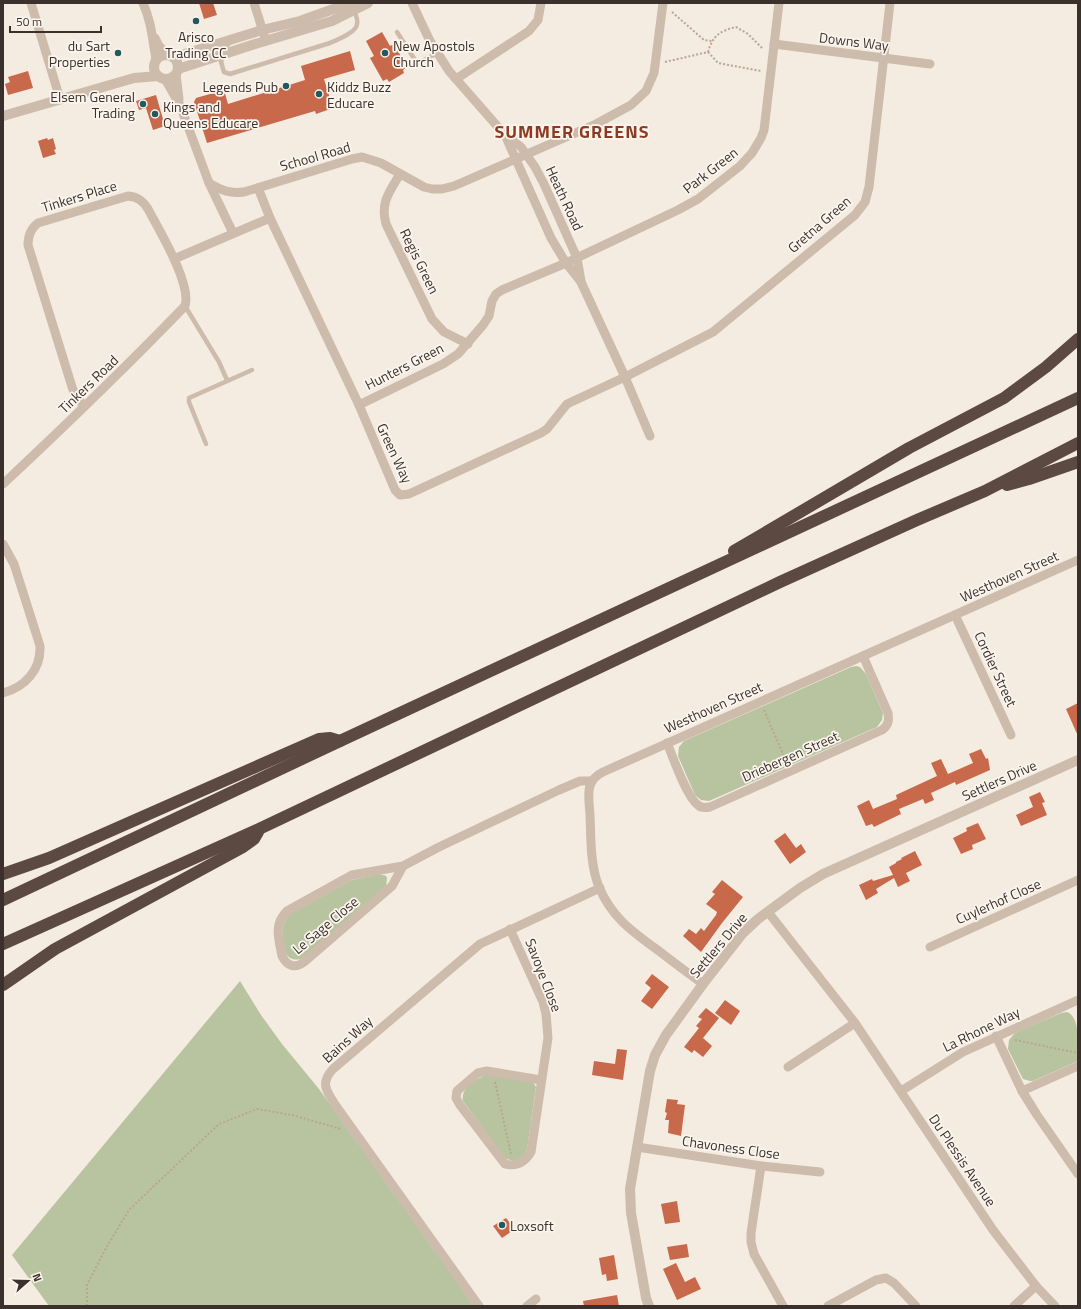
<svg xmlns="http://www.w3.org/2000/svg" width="1081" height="1309" font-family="'Titillium Web',sans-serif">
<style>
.green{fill:#b8c4a0}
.building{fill:#c8694b}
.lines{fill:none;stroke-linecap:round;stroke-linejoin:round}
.path{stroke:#b9a596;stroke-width:2;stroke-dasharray:2 2;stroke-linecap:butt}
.service{stroke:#cdbbac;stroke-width:4.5}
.minor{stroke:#cdbbac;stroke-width:9}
.tertiary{stroke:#cdbbac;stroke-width:10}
.motorway{stroke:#5c4a42;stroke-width:12}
.poi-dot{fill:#1f5a5e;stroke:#fbf5ee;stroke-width:1.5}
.labels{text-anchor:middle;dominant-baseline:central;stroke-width:3.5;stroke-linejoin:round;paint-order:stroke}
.poi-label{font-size:14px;fill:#3b302b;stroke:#fbf5ee;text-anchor:start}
.street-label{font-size:14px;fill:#3b302b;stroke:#fbf5ee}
.district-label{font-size:18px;font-weight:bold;letter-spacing:1px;fill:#8c3b22;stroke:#fbf5ee}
</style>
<rect width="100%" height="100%" fill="#f4ebe1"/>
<g class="green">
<path d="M856 666 860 667 866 674 883 713 882 720 877 727 709 801 701 800 695 795 678 756 679 747 684 741 851 667Z"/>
<path d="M380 874 386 876 387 878 386 886 301 959C293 961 288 958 285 952 283 937 279 926 290 914L352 880Z"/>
<path d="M240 981 261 1015 282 1044 319 1089 474 1306H49L12 1255Z"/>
<path d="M1067 1012C1081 1017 1078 1048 1078 1061L1033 1081H1030L1023 1079 1008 1049 1009 1040 1015 1033 1061 1013Z"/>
<path d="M487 1075 533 1082 536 1087 527 1149C524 1160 514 1163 505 1158L463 1101C460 1088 477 1078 487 1075Z"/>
</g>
<g class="building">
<path d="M199 3H213L217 15 204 19Z"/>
<path d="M382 32 390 46 394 44 407 67 403 70 404 73 389 82 387 79 383 81 370 58 374 56 366 41Z"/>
<path d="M350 51 355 70 324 79 333 108 316 114 315 111 207 143 194 102 196 98 224 90 228 104 305 80 301 66Z"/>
<path d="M28 71 33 88 8 95 5 84 10 82 8 77Z"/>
<path d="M156 95 165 126 153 130 146 108 139 110 136 101Z"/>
<path d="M47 138 48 140 53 138 56 149 54 150 56 154 43 158 38 141Z"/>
<path d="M1078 703V736L1066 709Z"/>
<path d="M981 749 986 759 988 758 990 770 956 785 955 782 931 793 934 800 925 804 923 799 899 809 901 814 874 827 872 824 866 826 857 806 869 800 873 809 897 799 896 795 937 776 931 763 941 759 948 774 973 763 969 754Z"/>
<path d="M1040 792 1045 802 1042 803 1047 815 1021 826 1016 815 1033 807 1029 797Z"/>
<path d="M978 823 986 839 972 845 973 849 961 854 953 838 967 831 966 828Z"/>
<path d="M785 833 796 848 801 844 806 852 790 864 774 841Z"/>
<path d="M915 851 922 865 906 873 910 881 898 887 894 878 876 889 878 893 866 900 859 885 872 879 873 881 893 875 889 867 896 863V862L902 859 901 858Z"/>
<path d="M722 880 743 897 722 923 701 952 683 936 689 929 696 934 701 928 704 931 716 915 717 912 706 904 715 894 712 892Z"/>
<path d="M652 974 669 987 652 1009 641 1001 651 988 645 983Z"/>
<path d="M725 1000 740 1011 731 1025 715 1013Z"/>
<path d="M706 1008 719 1018 703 1038 712 1046 703 1057 694 1050 692 1053 684 1047 699 1028 696 1026 702 1019 698 1017Z"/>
<path d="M617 1049 627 1050 623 1080 592 1075 594 1061 615 1064Z"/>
<path d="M667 1099 678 1100 677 1104 685 1105 681 1136 668 1133 669 1120H665L667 1113 665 1112Z"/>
<path d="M677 1201 680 1222 665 1224 661 1204Z"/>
<path d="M506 1218 515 1229 502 1238 493 1226Z"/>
<path d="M687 1244 689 1257 670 1260 667 1247Z"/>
<path d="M614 1255 618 1279 607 1281 606 1274 602 1275 599 1258Z"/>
<path d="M676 1263 685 1282 695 1277 701 1289 677 1300 663 1269Z"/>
<path d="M617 1295 619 1306H584L583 1301Z"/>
</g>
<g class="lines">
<g class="path">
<path d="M672 12 704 40 712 41"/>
<path d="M708 52 718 63 761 71"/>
<path d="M665 62 708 52C713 35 720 31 736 27L748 34 763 49"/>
<path d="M764 710 786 761"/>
<path d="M1015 1040 1078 1053"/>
<path d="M495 1082 511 1154"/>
<path d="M87 1306V1285L106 1248 129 1210 219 1124 257 1109 292 1115 341 1129"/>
</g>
<g class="service">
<path d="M397 32 417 63H419L437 53"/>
<path d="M229 41 221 62 224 72 230 74 330 43C337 40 357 32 357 24 358 20 356 15 354 11"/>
<path d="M185 306 219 362 227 380"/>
<path d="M206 444 189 402V398L252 370"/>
</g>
<g class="minor">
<path d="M31 3 60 99"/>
<path d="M143 3C152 24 152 38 156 59"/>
<path d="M254 3 266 41"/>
<path d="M412 3 430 41 449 71 505 135 521 147 535 167 544 184 577 258 581 281"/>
<path d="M155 38 159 46 167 54"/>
<path d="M774 44 930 64"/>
<path d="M176 74 179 99"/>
<path d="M165 79 180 105 209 183 233 233"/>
<path d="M456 79 529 31 538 20 541 3"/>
<path d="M505 135 551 238 566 263 581 282 625 377 650 436"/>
<path d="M400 174C390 191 380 202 386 224L432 319 444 332 468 344"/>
<path d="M209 183C222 190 228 194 244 192L352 159 362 157 381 163 424 187 432 189H442L454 186 596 124 631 105 646 91 654 73 663 3"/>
<path d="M258 188 270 218 359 405 395 490 400 495 409 494 541 433 547 429 567 404 625 377 713 332 855 215 865 202 869 187 890 3"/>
<path d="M174 259 270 218"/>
<path d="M359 405 443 364 458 354 483 325 489 316 492 301 496 294 502 290 566 263 678 210 698 199 740 166 752 153 761 138 764 130 779 3"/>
<path d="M3 484C65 426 126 367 185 306 192 284 159 230 148 209 143 201 138 197 128 196L38 223C30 229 28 236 28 245L73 390 84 407"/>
<path d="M3 544 14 564 40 646C41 670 25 687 3 693"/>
<path d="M955 615 1011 735"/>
<path d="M667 743C673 757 687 798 698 805 701 808 705 808 710 807L882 730C889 725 889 720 888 713L863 656"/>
<path d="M403 866 392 886 304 962C295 969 287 966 282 956 279 939 273 925 287 911L352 875 403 866 439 847 559 790 580 781H591"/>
<path d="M768 912 855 1023 993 1230 1036 1286 1055 1306"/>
<path d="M510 929 543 1002 546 1014 548 1038 531 1152C525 1162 517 1167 505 1164L460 1105 456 1098 457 1091 478 1073 487 1071 541 1080"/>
<path d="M930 947 1078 880"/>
<path d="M703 984C688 973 673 962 659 951 633 932 612 918 599 887 590 865 591 838 590 815 589 797 584 781 603 772L1078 560"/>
<path d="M996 1036 1022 1091 1037 1115 1078 1174"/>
<path d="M788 1067 855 1023"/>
<path d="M901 1091 963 1052 1078 1000"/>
<path d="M1022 1091 1078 1066"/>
<path d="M637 1147 761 1166 820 1172"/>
<path d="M761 1166 751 1233V1242L754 1254 783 1306"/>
<path d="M479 1306 334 1103C325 1089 321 1082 333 1069L480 944 600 888"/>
<path d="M527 1306 536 1299"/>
<path d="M828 1306 876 1280 886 1278 894 1283 916 1306"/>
<path d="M1014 1306 1036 1286"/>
</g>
<g class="tertiary">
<circle cx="166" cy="67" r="12"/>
<path d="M175 57 262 30 300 21 350 3"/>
<path d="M178 69 252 45 332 21 368 3"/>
<path d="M3 116 134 78 158 76"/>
<path d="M649 1306 646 1298 631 1213 630 1189 650 1071 655 1055 666 1035 703 984 743 933 758 919 800 888 823 874 1078 760"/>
</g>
<g class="motorway">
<path d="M1007 485 1029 479 1078 462"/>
<path d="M734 551 909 448 1004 398 1046 367 1078 339"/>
<path d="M3 874 49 858 319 739 330 738 340 741"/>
<path d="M3 900 340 741 1078 398"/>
<path d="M3 944 259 829 780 582 917 520 985 491 1078 443"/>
<path d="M3 985 55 949 243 847 254 839 258 832"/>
</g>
</g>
<g class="poi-dot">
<circle cx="196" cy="21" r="4"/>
<circle cx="118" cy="53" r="4"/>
<circle cx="385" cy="53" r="4"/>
<circle cx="286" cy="86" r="4"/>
<circle cx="319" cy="94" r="4"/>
<circle cx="143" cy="104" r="4"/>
<circle cx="155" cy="114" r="4"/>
<circle cx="502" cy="1225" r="4"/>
</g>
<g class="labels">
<g class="poi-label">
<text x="196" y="36" text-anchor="middle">Arisco<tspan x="196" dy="16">Trading CC</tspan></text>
<text x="110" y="45" text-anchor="end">du Sart<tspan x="110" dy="16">Properties</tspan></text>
<text x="393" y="45">New Apostols<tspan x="393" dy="16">Church</tspan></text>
<text x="278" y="86" text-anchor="end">Legends Pub</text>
<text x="327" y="86">Kiddz Buzz<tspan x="327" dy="16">Educare</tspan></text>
<text x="135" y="96" text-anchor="end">Elsem General<tspan x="135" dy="16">Trading</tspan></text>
<text x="163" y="106">Kings and<tspan x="163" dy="16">Queens Educare</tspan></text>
<text x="510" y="1225">Loxsoft</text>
</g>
<g class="street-label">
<text transform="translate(854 41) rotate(7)">Downs Way</text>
<text transform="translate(315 156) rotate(-16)">School Road</text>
<text transform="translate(710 170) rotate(-38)">Park Green</text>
<text transform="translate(79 196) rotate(-17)">Tinkers Place</text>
<text transform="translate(565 198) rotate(65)">Heath Road</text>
<text transform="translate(819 224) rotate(-41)">Gretna Green</text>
<text transform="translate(420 261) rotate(64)">Regis Green</text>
<text transform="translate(404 366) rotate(-27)">Hunters Green</text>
<text transform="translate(88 384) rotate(-44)">Tinkers Road</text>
<text transform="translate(395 453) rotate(65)">Green Way</text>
<text transform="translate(1009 576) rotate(-24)">Westhoven Street</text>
<text transform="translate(996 669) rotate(65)">Cordier Street</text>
<text transform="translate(713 707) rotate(-24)">Westhoven Street</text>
<text transform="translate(790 756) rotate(-24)">Driebergen Street</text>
<text transform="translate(999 780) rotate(-24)">Settlers Drive</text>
<text transform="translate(998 901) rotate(-24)">Cuylerhof Close</text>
<text transform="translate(325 925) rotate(-40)">Le Sage Close</text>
<text transform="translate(718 945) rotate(-50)">Settlers Drive</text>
<text transform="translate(544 975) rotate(69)">Savoye Close</text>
<text transform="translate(981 1029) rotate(-26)">La Rhone Way</text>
<text transform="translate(347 1039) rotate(-42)">Bains Way</text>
<text transform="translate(731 1147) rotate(8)">Chavoness Close</text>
<text transform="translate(963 1160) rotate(56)">Du Plessis Avenue</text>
</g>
<g class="district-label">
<text x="572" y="131">SUMMER GREENS</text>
</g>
</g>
<rect width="1081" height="1309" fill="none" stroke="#3b302b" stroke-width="8"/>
<g transform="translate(28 1281) rotate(70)" stroke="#fbf5ee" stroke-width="3" paint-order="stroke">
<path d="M0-3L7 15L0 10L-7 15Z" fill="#3b302b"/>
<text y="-6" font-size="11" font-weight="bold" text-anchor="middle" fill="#3b302b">N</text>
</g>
<path d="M10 26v6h91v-6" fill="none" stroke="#3b302b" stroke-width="2"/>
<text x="16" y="26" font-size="12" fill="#3b302b" stroke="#fbf5ee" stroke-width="3" paint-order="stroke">50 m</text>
</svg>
